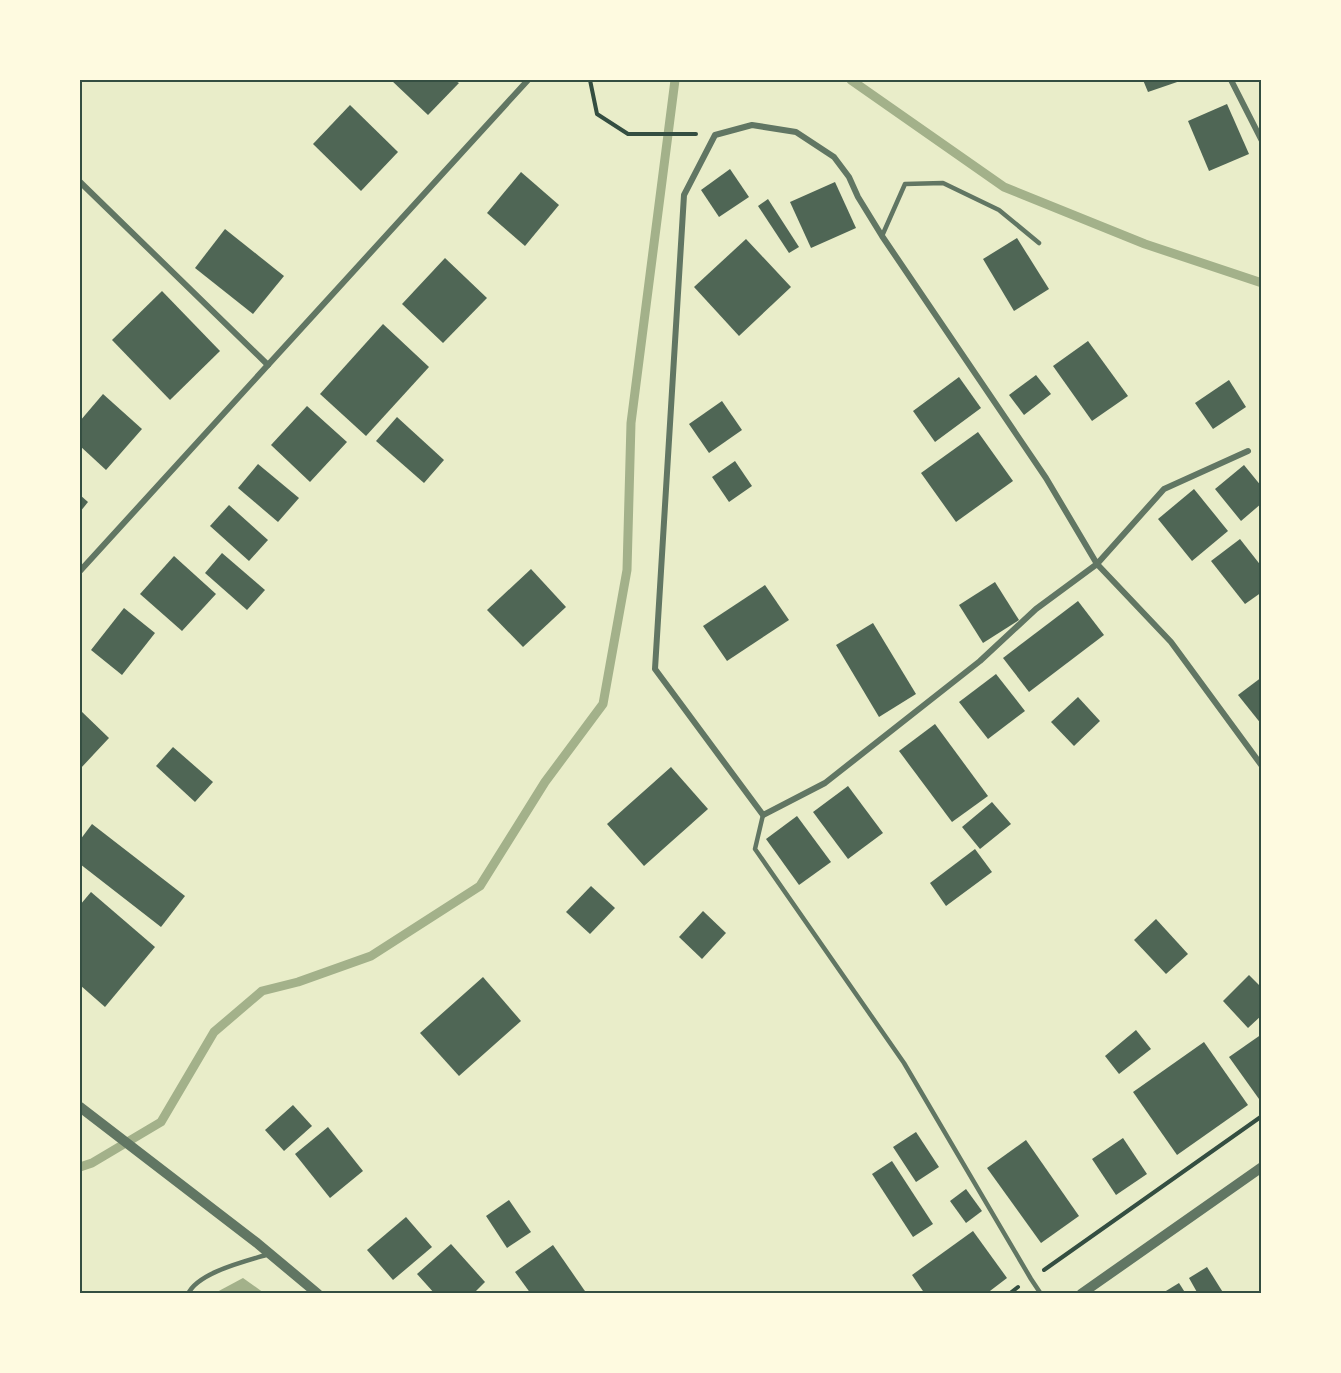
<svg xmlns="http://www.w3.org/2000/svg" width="1341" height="1373" font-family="'Noto Sans',sans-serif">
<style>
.water{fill:#a3b18a}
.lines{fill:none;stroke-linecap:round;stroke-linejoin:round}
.stream{stroke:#a3b18a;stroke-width:9}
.building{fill:#4f6655}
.path{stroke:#344e41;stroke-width:4}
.service{stroke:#617663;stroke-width:4.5}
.minor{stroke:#617663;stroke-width:6}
.tertiary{stroke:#617663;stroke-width:10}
.neatline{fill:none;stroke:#344e41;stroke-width:2}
</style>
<rect width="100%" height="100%" fill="#e9edc9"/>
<path class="water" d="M243 1278 264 1293H215Z"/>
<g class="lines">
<g class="stream">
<path d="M851 80 1004 187 1145 244 1262 283"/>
<path d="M80 1167 92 1163 161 1122 214 1032 262 991 298 982 371 956 480 886 545 782 603 704 627 570 631 423 675 80"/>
</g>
</g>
<g class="building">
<path d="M391 80H454L459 83 428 115Z"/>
<path d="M1143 80H1183L1148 92Z"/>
<path d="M1227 104 1249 154 1209 171 1188 121Z"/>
<path d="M350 105 398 152 361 191 313 144Z"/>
<path d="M730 169 749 197 719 217 701 190Z"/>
<path d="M521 172 559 205 525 246 487 213Z"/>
<path d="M835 182 856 228 811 248 790 202Z"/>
<path d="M768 199 799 247 789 253 758 206Z"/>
<path d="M225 229 284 276 253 314 195 268Z"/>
<path d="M1017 238 1049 289 1014 311 983 259Z"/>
<path d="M746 239 791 287 739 336 694 287Z"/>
<path d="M445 258 487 298 443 343 402 304Z"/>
<path d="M162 291 220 351 170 400 112 340Z"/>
<path d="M383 324 429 367 366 436 320 394Z"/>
<path d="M1088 341 1128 396 1092 421 1053 366Z"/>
<path d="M1036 375 1051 394 1024 415 1009 395Z"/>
<path d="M959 377 981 408 935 442 913 411Z"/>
<path d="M1229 380 1246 407 1213 429 1195 403Z"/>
<path d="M103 394 142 429 106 470 80 446V421Z"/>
<path d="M722 401 742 430 709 453 689 424Z"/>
<path d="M307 406 347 442 310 482 271 445Z"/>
<path d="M397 417 444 460 424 483 376 441Z"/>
<path d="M978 432 1013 481 956 522 921 473Z"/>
<path d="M735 461 752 486 729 502 712 477Z"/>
<path d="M258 464 299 498 278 522 238 488Z"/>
<path d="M1244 465 1262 487V503L1241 521 1215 489Z"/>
<path d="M1194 489 1228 531 1192 561 1158 519Z"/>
<path d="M80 495 88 502 80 512Z"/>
<path d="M229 505 268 540 249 561 210 526Z"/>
<path d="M1240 539 1262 567V592L1245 604 1211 561Z"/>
<path d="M222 553 265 590 247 610 205 573Z"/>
<path d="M174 556 216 594 182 631 140 594Z"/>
<path d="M531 569 566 607 523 647 487 610Z"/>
<path d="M995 582 1019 620 983 643 959 605Z"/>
<path d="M765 585 789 620 727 661 703 626Z"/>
<path d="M1078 601 1104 635 1029 692 1003 658Z"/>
<path d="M124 608 155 633 122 675 91 650Z"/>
<path d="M873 623 916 694 879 717 836 645Z"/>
<path d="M996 674 1025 711 988 739 959 702Z"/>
<path d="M1262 677V725L1238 695Z"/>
<path d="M1078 697 1100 721 1074 746 1051 722Z"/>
<path d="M80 710 109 738 80 769Z"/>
<path d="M935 724 988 796 952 822 899 751Z"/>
<path d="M173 747 213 782 195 802 156 766Z"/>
<path d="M671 767 708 809 644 866 607 824Z"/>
<path d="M848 786 883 833 848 859 813 812Z"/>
<path d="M992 802 1011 824 980 849 962 827Z"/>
<path d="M797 816 831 862 799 885 766 839Z"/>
<path d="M92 824 185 896 161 927 80 864V840Z"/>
<path d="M975 849 992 872 946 906 930 883Z"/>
<path d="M591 886 615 908 590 934 566 912Z"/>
<path d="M91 892 155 947 105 1007 80 985V905Z"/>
<path d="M703 911 726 933 702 959 679 937Z"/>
<path d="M1156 919 1188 954 1166 974 1134 940Z"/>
<path d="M1249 975 1262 988V1015L1248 1028 1223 1001Z"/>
<path d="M483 977 521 1021 459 1076 420 1033Z"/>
<path d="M1136 1030 1151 1049 1119 1074 1105 1056Z"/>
<path d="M1262 1034V1097L1259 1099 1229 1057Z"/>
<path d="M1204 1042 1248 1105 1177 1155 1133 1092Z"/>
<path d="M293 1105 312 1126 284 1151 265 1130Z"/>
<path d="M328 1127 363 1171 330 1198 295 1154Z"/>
<path d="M916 1132 939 1167 916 1182 893 1147Z"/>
<path d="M1123 1138 1147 1174 1116 1195 1092 1159Z"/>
<path d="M1026 1140 1079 1216 1041 1243 987 1168Z"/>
<path d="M892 1161 933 1224 913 1237 872 1174Z"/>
<path d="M966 1189 982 1211 966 1223 950 1201Z"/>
<path d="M509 1200 531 1232 507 1248 486 1216Z"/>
<path d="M406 1217 432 1247 393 1280 367 1250Z"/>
<path d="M973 1231 1007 1278 986 1294H925L912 1275Z"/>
<path d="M451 1244 485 1282 473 1294H435L417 1274Z"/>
<path d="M553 1245 587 1294H531L515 1272Z"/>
<path d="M1207 1267 1224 1294H1198L1189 1278Z"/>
<path d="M1179 1283 1186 1294H1161Z"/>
</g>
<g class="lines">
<g class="path">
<path d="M590 80 597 114 628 134H696"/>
<path d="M1044 1270 1262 1116"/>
<path d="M1009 1294 1018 1287"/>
</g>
<g class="service">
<path d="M882 236 905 184 943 183 999 210 1039 243"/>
<path d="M763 815 755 849 904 1063 1031 1279 1041 1294"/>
<path d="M188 1294C198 1272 247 1261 269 1254"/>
</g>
<g class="minor">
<path d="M1231 80 1262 141"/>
<path d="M80 182 268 365"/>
<path d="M1248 451 1164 489 1097 564 1036 609 980 661 825 783 763 815 655 669 684 195 715 135 752 125 796 132 834 157 849 177 858 197 882 236 1046 478 1097 564 1171 642 1262 766"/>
<path d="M80 571 528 80"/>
</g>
<g class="tertiary">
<path d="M80 1107 257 1243 318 1294"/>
<path d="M1081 1294 1262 1167"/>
</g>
</g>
<rect width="1341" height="1373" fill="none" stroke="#fefae0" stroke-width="162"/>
<rect x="81" y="81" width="1179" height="1211" class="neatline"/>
</svg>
